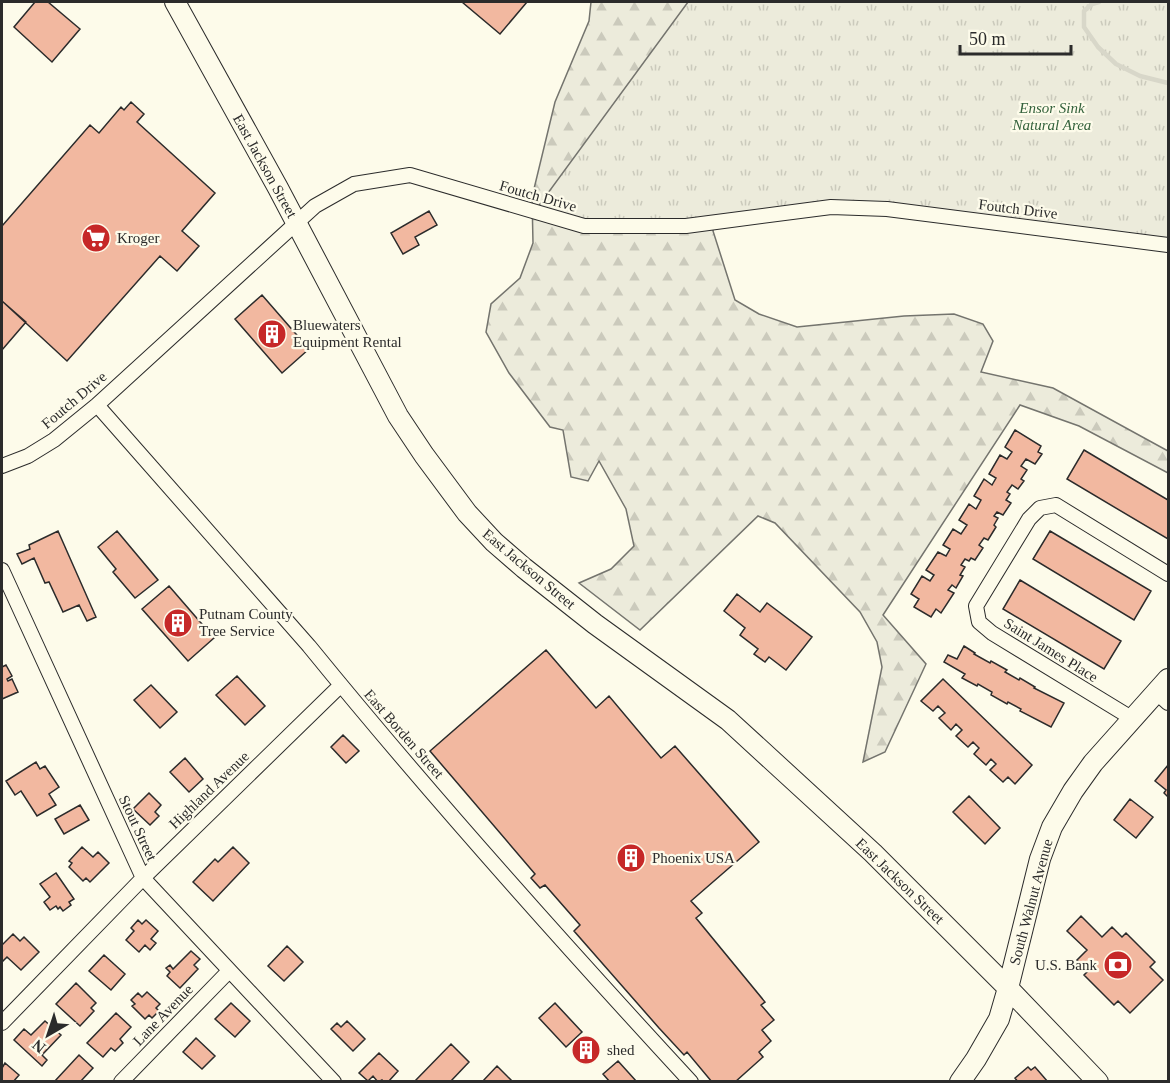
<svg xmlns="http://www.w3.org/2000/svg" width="1170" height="1083" viewBox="0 0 1170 1083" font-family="Georgia,serif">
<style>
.forest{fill:url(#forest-firs);stroke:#74746e;stroke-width:1.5}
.park{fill:url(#park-tufts);stroke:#74746e;stroke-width:1.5}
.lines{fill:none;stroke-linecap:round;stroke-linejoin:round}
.stream{stroke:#d8d7c9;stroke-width:4.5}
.building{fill:#f2b8a0;stroke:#2b2b2b;stroke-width:1.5}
.street-casing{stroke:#2b2b2b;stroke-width:16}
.secondary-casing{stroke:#2b2b2b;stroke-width:22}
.street{stroke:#fdfbea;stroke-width:14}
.secondary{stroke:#fdfbea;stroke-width:20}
.labels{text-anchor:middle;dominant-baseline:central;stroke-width:4.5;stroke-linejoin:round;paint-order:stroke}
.park-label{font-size:15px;font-style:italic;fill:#34623c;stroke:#fdfbea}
.street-label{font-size:15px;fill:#2b2b2b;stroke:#fdfbea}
.poi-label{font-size:15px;fill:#2b2b2b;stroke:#fdfbea;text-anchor:start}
</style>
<defs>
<pattern id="forest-firs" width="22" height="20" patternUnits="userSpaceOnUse" patternTransform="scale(1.5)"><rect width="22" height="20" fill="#ecebdb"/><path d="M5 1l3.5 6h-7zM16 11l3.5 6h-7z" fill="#cbcabc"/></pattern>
<pattern id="park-tufts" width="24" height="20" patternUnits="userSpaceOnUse" patternTransform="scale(1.5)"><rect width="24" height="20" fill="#ecebdb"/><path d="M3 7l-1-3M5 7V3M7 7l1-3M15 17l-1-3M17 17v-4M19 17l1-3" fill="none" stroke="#cbcabc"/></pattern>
</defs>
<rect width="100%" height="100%" fill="#fdfbea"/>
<path class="forest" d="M591,2H1168L715,197L713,231L735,300L759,314L797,327L904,316L954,314L983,324L993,341L981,372L1053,388L1168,451V473L1079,426L1020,405L883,615L926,664L885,752L863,762L882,667L877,642L860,612L775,523L758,516L640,630L579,583L611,569L634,546L626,509L599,461L588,481L571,477L563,430L550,427L509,373L486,332L491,304L520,278L533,243L532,197L555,102L589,21Z"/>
<path class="park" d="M688,2H1168V247L831,207L686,226H584L534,212Z"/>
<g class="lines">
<path class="stream" d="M1099,2L1092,4L1084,11V27L1098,47L1116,64L1140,76L1168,83"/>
</g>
<path class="building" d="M35,2H48L80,29L52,62L14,27Z
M462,2H527L500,34Z
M131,102L144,114L137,122L215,193L182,231L199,246L177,271L160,256L67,361L2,301V226L90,125L99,133L121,107L124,110Z
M429,211L437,225L415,237L419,245L403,254L391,233Z
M262,295L309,349L282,373L235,319Z
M2,301L26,322L2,350Z
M1015,430L1041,446L1038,452L1042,454L1035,464L1026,459L1021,466L1027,470L1021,479L1024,481L1018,489L1012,485L1007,492L1010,494L1006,500L1011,503L1003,515L997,512L994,516L998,518L994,525L996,527L988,540L984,538L979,545L983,548L975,560L971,558L969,561L965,559L961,565L965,567L960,575L963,576L956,588L952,585L948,590L954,593L941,613L936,609L931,617L914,607L919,599L911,594L922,576L930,581L934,575L926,570L938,552L946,556L950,549L943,545L953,529L961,534L967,525L959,520L969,504L976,509L981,500L974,496L984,479L992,485L996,478L989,474L1000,455L1007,459L1012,452L1005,447Z
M1084,450L1168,500V539L1067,479Z
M58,531L96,617L87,621L79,605L63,612L49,582L45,583L34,558L22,564L17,554L30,549L29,545Z
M117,531L158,580L135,598L113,572L116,569L98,547Z
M1050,531L1151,591L1134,620L1033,559Z
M1020,580L1121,641L1104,669L1003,609Z
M169,586L214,638L188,661L142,609Z
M737,594L760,612L767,603L812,637L786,670L769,657L765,662L754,654L758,649L740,635L745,628L724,611Z
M964,646L975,653L974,654L990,663L991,661L1007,670L1005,672L1019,680L1020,678L1035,687L1034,688L1064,703L1051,727L1020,711L1021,709L1008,702L1007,704L991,695L992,692L978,684L977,686L962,678L965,674L944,662L948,655L957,659Z
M546,650L596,708L609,696L661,758L675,746L759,842L691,901L702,913L696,918L765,1002L761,1005L774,1020L762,1030L771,1041L759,1052L763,1057L735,1082H712L687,1052L684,1055L659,1028L574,931L580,925L545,885L540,888L531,878L535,874L430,751Z
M6,665L12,676L7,679L8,681L12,679L18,692L2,699V667Z
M237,676L265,706L245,725L216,695Z
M943,679L1032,765L1015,784L1008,777L1003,782L990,770L996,764L991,759L986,765L974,754L979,748L973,742L968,747L956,736L962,730L956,724L951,730L939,718L945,713L938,706L933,711L921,701Z
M151,685L177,712L160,728L134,700Z
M343,735L359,751L346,763L331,747Z
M185,758L203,779L189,792L170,772Z
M36,762L40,769L45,766L59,787L49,794L56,805L37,816L21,791L15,795L6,781Z
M1168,765V797L1164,793L1166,790L1155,781Z
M149,793L161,805L155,812L159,816L150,825L133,809Z
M969,796L1000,828L985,844L953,812Z
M1130,799L1153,817L1136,838L1114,820Z
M80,805L89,820L64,834L55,819Z
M82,847L93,857L98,852L109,863L90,882L86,878L83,881L69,867L72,863L69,861Z
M233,847L249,863L213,901L193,882L215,859L218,862Z
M56,873L74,899L69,902L71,905L63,911L60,907L58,909L56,906L50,910L44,902L50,897L40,884Z
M1081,916L1102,937L1112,927L1122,937L1126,933L1155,962L1150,967L1163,980L1130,1013L1118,1001L1114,1005L1084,975L1088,971L1077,960L1087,950L1067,931Z
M138,920L142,924L146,920L158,931L151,939L156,943L150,950L145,945L139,952L126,940L134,931L131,928Z
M13,934L20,941L24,937L39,952L21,970L7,957L3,961L2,959V945Z
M287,946L303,962L284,981L268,966Z
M191,951L200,959L194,965L198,969L180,988L167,976L170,972L166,968L170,965L173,969Z
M104,955L125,974L111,990L89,971Z
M76,983L96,1003L91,1008L94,1011L80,1026L56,1004Z
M147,992L160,1004L156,1008L159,1011L152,1018L149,1015L145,1019L132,1006L135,1004L131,1000L138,993L142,997Z
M231,1003L250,1021L235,1037L215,1019Z
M555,1003L582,1032L566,1047L539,1018Z
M116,1013L131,1027L120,1039L123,1043L115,1051L111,1048L103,1057L87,1043Z
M45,1021L61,1035L42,1055L47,1060L42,1066L14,1040L24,1029L31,1035Z
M347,1021L365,1039L353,1051L331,1029L337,1023L341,1027Z
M196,1038L215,1056L202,1069L183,1052Z
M585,1040L598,1050L586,1061L575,1049Z
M451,1044L469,1062L450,1082H414Z
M379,1053L398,1071L388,1082H384L382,1080L378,1082L373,1076L368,1081L359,1073Z
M79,1055L93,1068L80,1082H54Z
M618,1061L637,1082H610L603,1074Z
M5,1063L19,1075L13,1082H2V1068Z
M497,1066L511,1080L510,1082H482Z
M1028,1067L1031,1070L1035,1067L1048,1082H1018L1015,1078Z"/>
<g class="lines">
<g class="street-casing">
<path id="street" d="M97,405L309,646C431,796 560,940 691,1082
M2,466L28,456L54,440L97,405L315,206L354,184L410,175L584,226H686L831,207L887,209L1168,245
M2,570L143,878L334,1082
M1157,693L1168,703
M1133,719L992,633L979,622L976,606L1029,519L1040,508L1056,505L1168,574
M2,1023L143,878L341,685
M121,1082L229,971"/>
</g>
<g class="secondary-casing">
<path id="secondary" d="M175,2L278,188L398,416L424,455L467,513L494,542L524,568L595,624L728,720L873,853L1008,988L1098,1082
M960,1082L976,1059L999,1019L1008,988L1040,859L1052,827L1073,791L1093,763L1168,679"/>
</g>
<use href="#street" class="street"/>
<use href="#secondary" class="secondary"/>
</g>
<defs>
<g id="supermarket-disc" transform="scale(1.5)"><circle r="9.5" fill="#c62828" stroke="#fdfbea"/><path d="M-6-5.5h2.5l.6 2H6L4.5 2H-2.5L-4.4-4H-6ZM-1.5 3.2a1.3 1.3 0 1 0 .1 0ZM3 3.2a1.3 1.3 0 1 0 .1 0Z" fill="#fff"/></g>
<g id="building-disc" transform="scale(1.5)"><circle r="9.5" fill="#c62828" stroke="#fdfbea"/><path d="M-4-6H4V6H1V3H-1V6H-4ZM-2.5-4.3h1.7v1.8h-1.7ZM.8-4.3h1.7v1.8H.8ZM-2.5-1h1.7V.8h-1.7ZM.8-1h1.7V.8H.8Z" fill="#fff"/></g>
<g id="bank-disc" transform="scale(1.5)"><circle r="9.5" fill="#c62828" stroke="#fdfbea"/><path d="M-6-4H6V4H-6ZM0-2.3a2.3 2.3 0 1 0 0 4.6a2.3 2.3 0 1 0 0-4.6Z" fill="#fff"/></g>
</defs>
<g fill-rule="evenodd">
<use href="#supermarket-disc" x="96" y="238"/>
<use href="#building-disc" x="272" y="334"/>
<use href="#building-disc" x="178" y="623"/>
<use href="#building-disc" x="631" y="858"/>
<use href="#bank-disc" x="1118" y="965"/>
<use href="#building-disc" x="586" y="1050"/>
</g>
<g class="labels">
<g class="park-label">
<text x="1052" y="108">Ensor Sink<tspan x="1052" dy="17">Natural Area</tspan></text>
</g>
<g class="street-label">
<text transform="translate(265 166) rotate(61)">East Jackson Street</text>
<text transform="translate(538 196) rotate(16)">Foutch Drive</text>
<text transform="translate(1018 209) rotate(7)">Foutch Drive</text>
<text transform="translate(74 400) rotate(-40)">Foutch Drive</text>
<text transform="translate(529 569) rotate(40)">East Jackson Street</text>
<text transform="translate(1051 650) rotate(32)">Saint James Place</text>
<text transform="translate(404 734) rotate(49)">East Borden Street</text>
<text transform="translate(209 790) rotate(-44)">Highland Avenue</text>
<text transform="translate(138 828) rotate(65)">Stout Street</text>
<text transform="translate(900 881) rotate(44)">East Jackson Street</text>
<text transform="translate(1031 902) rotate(-75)">South Walnut Avenue</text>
<text transform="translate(163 1015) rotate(-46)">Lane Avenue</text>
</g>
<g class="poi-label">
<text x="117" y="238">Kroger</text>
<text x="293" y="325">Bluewaters<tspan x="293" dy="17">Equipment Rental</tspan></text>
<text x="199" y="614">Putnam County<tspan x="199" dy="17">Tree Service</tspan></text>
<text x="652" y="858">Phoenix USA</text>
<text x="1097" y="965" text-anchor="end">U.S. Bank</text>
<text x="607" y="1050">shed</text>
</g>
</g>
<rect width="1170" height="1083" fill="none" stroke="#2b2b2b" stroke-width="6"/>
<g transform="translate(48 1035) rotate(219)" stroke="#fdfbea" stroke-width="4.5" paint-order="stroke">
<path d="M0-4.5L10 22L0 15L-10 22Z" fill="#2b2b2b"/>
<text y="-9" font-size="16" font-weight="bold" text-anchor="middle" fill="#2b2b2b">N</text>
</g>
<path d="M960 45v9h111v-9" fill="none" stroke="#2b2b2b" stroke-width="3"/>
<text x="969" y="45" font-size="18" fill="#2b2b2b" stroke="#fdfbea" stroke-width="4.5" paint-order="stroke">50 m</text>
</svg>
